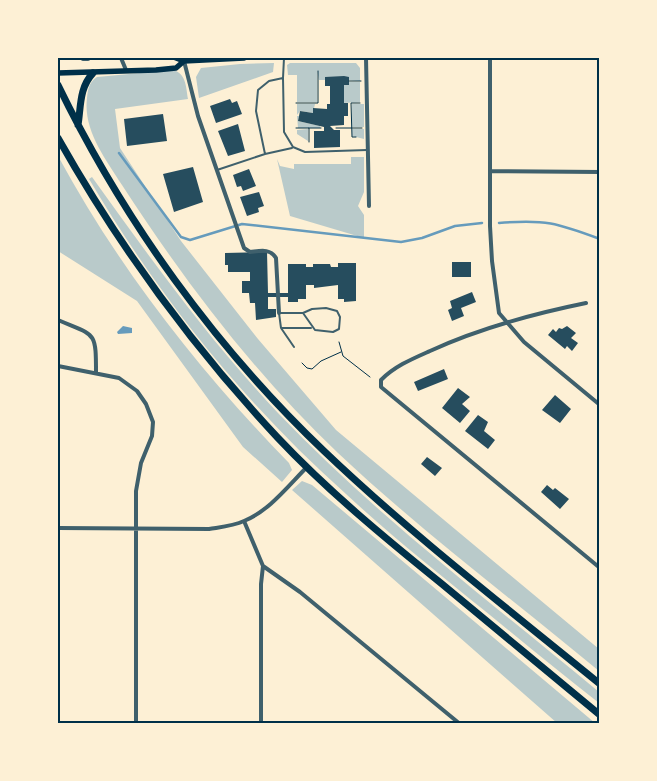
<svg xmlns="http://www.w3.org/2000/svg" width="657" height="781" viewBox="0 0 657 781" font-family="'Archivo Narrow',sans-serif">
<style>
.green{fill:#b9caca}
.water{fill:#669bbc}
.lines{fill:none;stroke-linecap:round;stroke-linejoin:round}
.stream{stroke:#669bbc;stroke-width:2.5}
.building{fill:#264d5e}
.path{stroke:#003049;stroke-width:1}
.service{stroke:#3f606c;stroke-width:2}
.minor{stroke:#3f606c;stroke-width:4}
.secondary{stroke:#003049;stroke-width:5.5}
.trunk{stroke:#003049;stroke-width:7}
.neatline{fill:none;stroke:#003049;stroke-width:2}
</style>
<rect width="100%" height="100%" fill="#fdf0d5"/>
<path class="green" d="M274,63L273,72L199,98L196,77L201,68L240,64Z
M290,63H356L360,68V81L349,80V77H325V80H319L317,70V102H297V75H288L287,65Z
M172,70C186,72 186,87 188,99L115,109L120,148L181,241L258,339L336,430L599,649V671C512,599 421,531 338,453C254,373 185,282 122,185C105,158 83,130 87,98C88,89 89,82 97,77Z
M349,82H360V102L344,103V85H349Z
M297,104H315L313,113L300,111L297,115Z
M352,104H364V127H352Z
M297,116H299L298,121L320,126V128H298Z
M308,129V141L297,134V130Z
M352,129H364V139L352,136Z
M58,156C118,267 200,372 289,463L292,470L282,482L243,447L137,301L58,251Z
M351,157H364V192L358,206L364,215V238L290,216L277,159L280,166L294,169V164H351Z
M92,177C150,258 209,340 278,413C376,516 491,602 599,692V703C560,673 523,642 485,611C438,573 390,535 346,494C244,403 158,296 89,179Z
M302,481L312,485L595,723H557L292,490Z"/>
<path class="water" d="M123,326L132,328V333L118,334L117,332Z"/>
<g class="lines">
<path class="stream" d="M119,153L181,237L190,240L242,224L401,242L422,238L455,226L482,223
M499,223C545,219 557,223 600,239"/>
</g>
<path class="building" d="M344,76L349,77V85H344V103H348V116H344V125L330,126L334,130H340V147L314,148V131H324V127L298,121L300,111L313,113V108L327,109V104H330V86H325V77Z
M230,99L232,103L237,101L242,114L216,123L210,106Z
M163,114L167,141L127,146L124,119Z
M238,124L245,151L228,156L218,131Z
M193,167L203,202L174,212L163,174Z
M249,169L256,186L243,191L241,186L237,187L233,175Z
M259,192L264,206L258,208L259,212L247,216L240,197Z
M267,252L268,293H288V264H306V267H313V264H330L331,267H338V263H356V301L344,302V299H338V285L314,288V285H306V299H298V302H288V297H268V309H276V317L256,320L255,303H250L249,293H242V281H250V272H228V265H225V253Z
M452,262H471V277H452Z
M472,292L476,302L461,308L464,316L452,321L448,310L452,308L450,301Z
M567,326L576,333L571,338L578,343L572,351L567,346L565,349L548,335L553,329L556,332L559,328L562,329Z
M444,369L448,379L418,391L414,382Z
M458,388L470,397L462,404L470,411L460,423L442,408Z
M555,395L571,409L560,423L542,410Z
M478,415L488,422L484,431L495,440L488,449L465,431Z
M427,457L442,468L435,476L421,464Z
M547,485L553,490L555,488L569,499L560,509L541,492Z"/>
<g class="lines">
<path class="path" d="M349,81H361
M296,103H318V71
M296,128H309V142
M309,128H321
M336,128H362
M356,137H352L351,103H360
M339,342L343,356L370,377
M302,363L307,368L312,369L321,361L341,352"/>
<path class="service" d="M283,78L284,132L293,147L305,152L367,150
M265,154L292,148
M217,170L265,154L256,111L258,90L269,81L283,78L284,58
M281,328H311
M294,347L281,328L279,313H303L312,309L326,308L337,311L340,317L339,329L333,332L315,330L303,313"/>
<path class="minor" d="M121,58L126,70
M366,58L369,206
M490,58V226L492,261L499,313L524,342L600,405
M184,61L198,116L244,248L250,252C260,251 270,248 276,258L279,313
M490,171L600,172
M586,303C532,314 480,328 430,351C412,359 395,366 381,380V387L600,568
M58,320C95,336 96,330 96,372
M58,366L119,378L137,391L146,404L153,422L152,436L141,463L136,491V724
M244,521L263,566L261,584V724
M58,528L209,529C221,527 233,526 244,521C269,511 288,486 307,467
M263,566L300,592L460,724"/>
<path class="secondary" d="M83,58H88
M176,58L184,61L244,58
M58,73L156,70L176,68L184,61"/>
<path class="trunk" d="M58,85C124,221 215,347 324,451C411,534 507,608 600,684
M78,125C81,107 79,88 93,73
M58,138C120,248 191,345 278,438C328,491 385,538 442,584C495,628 547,671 600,715"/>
</g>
<rect width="657" height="781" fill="none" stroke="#fdf0d5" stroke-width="118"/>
<rect x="59" y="59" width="539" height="663" class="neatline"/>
</svg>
